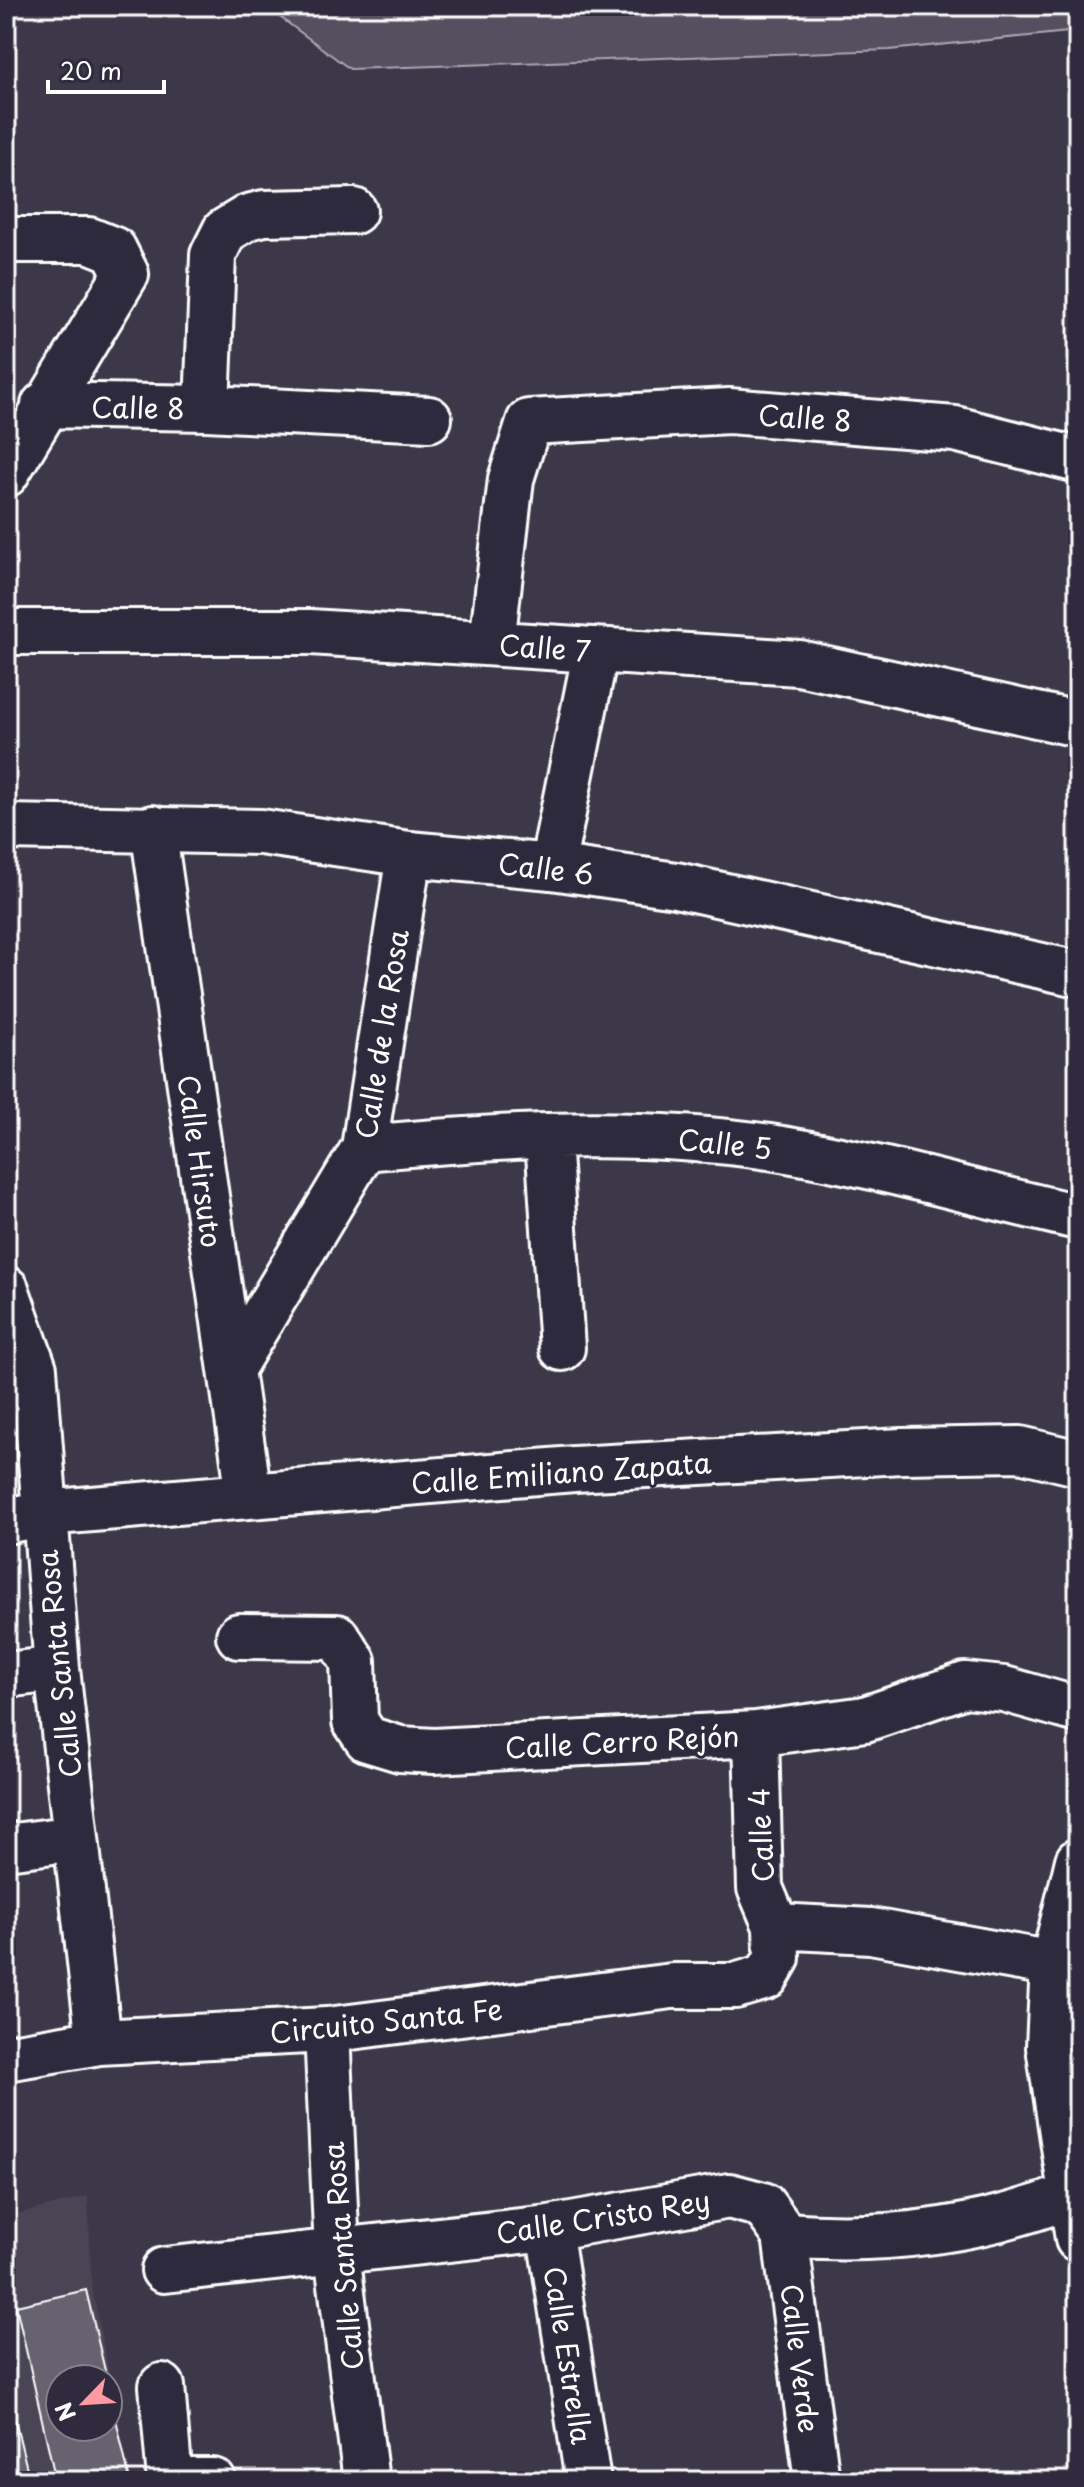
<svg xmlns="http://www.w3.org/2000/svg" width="1084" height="2487" viewBox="0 0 1084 2487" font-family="'Playpen Sans',sans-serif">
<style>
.built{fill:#494455;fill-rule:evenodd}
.green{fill:#555060;stroke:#aaa8b0;stroke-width:2}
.building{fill:#666270;stroke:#fff;stroke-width:2}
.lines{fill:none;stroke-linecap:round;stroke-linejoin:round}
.minor-casing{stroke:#fff;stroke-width:50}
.tertiary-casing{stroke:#fff;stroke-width:50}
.minor{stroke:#2f2a3d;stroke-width:44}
.tertiary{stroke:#2f2a3d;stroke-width:44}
.labels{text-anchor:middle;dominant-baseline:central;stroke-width:6;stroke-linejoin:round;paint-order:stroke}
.street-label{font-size:28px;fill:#fff;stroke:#2f2a3d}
</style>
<rect width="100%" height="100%" fill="#3c3749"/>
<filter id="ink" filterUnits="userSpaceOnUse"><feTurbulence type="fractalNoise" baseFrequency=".0125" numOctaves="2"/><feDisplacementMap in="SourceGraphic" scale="16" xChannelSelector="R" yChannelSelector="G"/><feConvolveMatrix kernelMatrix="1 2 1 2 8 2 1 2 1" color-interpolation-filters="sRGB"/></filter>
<g filter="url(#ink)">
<path class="built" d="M88,2196L92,2289L131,2481H6V2217ZM60,2379H108V2427H60Z"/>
<path class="green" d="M265,6H1078V31L889,50L350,69Z"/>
<path class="building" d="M86,2290L107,2379H60V2427H108V2384L130,2481H56L16,2306Z
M6,2384L30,2481H6Z"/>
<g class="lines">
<g class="minor-casing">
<path id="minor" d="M6,240H89L114,250L126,274L6,474
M44,405L207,408L213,255L225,231L248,217L264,213L354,211
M207,408L429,419
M6,632H310L799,663L1078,724
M492,643L511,479L529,422L729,411L955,429L1078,460
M153,828L249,1495
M552,867L596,650
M548,1139L562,1348
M364,1148C502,1135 645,1127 782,1149C879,1165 981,1195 1078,1217
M6,1289L34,1369L57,1669L99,2042
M231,1370L364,1148L409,854
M6,1521L44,1513L574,1469L902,1451L1020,1449L1078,1463
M239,1636L337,1637L353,1661L355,1721L367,1739L400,1749L434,1751L756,1734L865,1719L965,1685L1004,1689L1078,1710
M6,1675L57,1669
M6,1847L76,1838
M776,1926L871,1931L1053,1964
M327,2030L337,2253L366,2481
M6,2058L99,2042L327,2030L672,1986H735L766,1977L777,1958L776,1926L760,1888L756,1734
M549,2228L588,2481
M785,2235L817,2481
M164,2270L549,2228L729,2196L763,2205L785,2235C882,2243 978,2231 1069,2196
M162,2386L170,2481
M186,2481H213"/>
</g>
<g class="tertiary-casing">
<path id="tertiary" d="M6,827L261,832L409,854L552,867L676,885L1078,974
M1078,1861L1053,1964L1049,2047L1078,2239"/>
</g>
<use href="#minor" class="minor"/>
<use href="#tertiary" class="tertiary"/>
</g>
</g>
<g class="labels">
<g class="street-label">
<text transform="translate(138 407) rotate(1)">Calle 8</text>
<text transform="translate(805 417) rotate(4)">Calle 8</text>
<text transform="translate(545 647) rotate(4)">Calle 7</text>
<text transform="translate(546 868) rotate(7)">Calle 6</text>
<text transform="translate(381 1034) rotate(-81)">Calle de la Rosa</text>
<text transform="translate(725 1143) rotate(6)">Calle 5</text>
<text transform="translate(201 1161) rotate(82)">Calle Hirsuto</text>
<text transform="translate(561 1472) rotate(-4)">Calle Emiliano Zapata</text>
<text transform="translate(58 1664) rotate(-96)">Calle Santa Rosa</text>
<text transform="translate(622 1741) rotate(-3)">Calle Cerro Rejón</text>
<text transform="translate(760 1835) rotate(-93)">Calle 4</text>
<text transform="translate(386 2020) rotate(-6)">Circuito Santa Fe</text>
<text transform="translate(603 2216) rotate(-9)">Calle Cristo Rey</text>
<text transform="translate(342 2256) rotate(-95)">Calle Santa Rosa</text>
<text transform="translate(569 2355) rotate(81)">Calle Estrella</text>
<text transform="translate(801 2358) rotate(83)">Calle Verde</text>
</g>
</g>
<rect width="1084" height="2487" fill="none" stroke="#2f2a3d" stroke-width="32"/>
<rect x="16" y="16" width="1052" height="2455" fill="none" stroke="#fff" stroke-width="3" filter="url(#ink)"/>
<g transform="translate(84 2403) rotate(245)"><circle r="38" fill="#2f2a3d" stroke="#827f8b" stroke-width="2"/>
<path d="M0-6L14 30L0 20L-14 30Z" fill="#ff9aa2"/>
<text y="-12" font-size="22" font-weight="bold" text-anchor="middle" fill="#ffffff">N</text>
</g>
<path d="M48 80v12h116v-12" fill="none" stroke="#ffffff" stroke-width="4"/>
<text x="60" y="80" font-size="24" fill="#ffffff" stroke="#2f2a3d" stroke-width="6" paint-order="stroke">20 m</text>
</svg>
